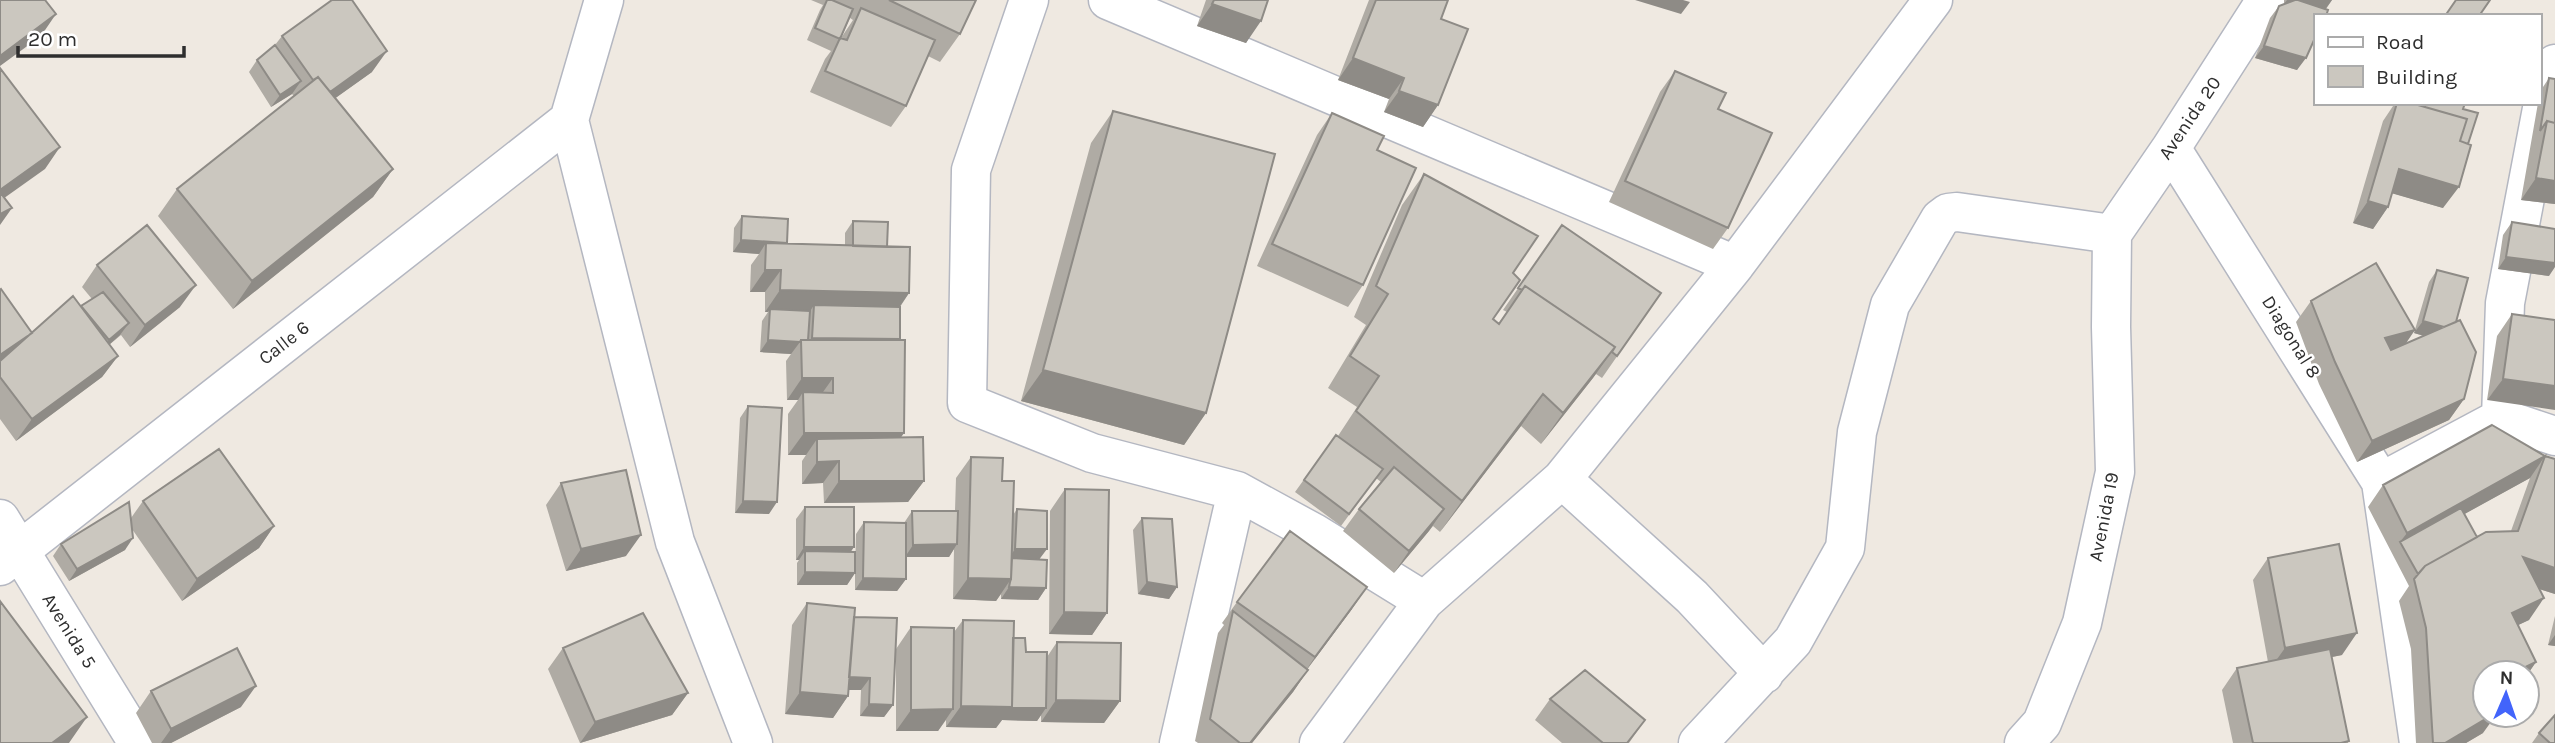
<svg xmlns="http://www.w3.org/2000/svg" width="2555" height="743" viewBox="0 0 2555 743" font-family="Karla,sans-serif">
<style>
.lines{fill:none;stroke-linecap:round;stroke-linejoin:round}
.minor-casing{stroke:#b4b7c1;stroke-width:41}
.minor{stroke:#fff;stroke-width:38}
.wall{fill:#afaba4;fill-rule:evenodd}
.shaded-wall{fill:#8e8b86}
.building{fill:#cbc7bf;stroke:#8e8b86;stroke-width:2}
.labels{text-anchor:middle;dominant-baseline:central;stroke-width:5;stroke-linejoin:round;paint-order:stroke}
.street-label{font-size:19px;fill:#2e2e2e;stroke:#fff}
</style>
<rect width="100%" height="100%" fill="#efe9e1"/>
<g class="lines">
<g class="minor-casing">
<path id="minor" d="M604,0L569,120L675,542L753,743
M1029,0L971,170L967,403L1092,453L1237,491L1314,533L1424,601
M1108,0L1735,265
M2171,148L2381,482L2419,743
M2112,234L2171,148L2266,0
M2501,418L2505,303L2544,98L2555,64
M1562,479L1692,597L1764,674
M2381,482L2501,418L2555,436
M0,519L138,743
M0,566L569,120
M1179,743L1237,491
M1319,743L1424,601L1562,479L1735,265L1933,0
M1698,743L1793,641L1845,548L1857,432L1890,305L1940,219L1948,213L1957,212L2112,234
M2024,743L2042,723L2082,623L2115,472L2111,327L2112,234"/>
</g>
<use href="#minor" class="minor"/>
</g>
<path class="wall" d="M811,0H976L960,34L940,62L928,56L906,106L891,127L810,92L825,59L831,51L807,40L820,10L823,5ZM850,18L853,20L841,38Z
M1206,0H1268L1246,43L1197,26Z
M1369,0H1448L1441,19L1438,105L1423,127L1384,112L1389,99L1338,80Z
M2284,0H2332L2326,9L2297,70L2255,58L2270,18L2279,6L2284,4Z
M282,36L372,72L335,98L393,169L373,197L233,309L158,216L177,189L294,96L292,94L271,107L249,72L257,60L275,45Z
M1675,71L1718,109L1728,228L1713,249L1609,202L1660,92Z
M2549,78L2555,204L2521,200L2538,103H2539L2541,90Z
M2395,103H2411L2421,106V103H2465L2443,208L2392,193L2388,207L2373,229L2353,223L2383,121Z
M1113,111L1206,413L1184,445L1021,401L1091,143Z
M1332,113L1377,150L1363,285L1348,307L1257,266L1317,135Z
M1424,174L1513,273L1493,319L1498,324L1507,312L1503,310L1562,225L1661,293L1602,378L1596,374L1541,444L1521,426L1440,532L1433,526L1394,573L1343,531L1359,509L1381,482L1376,478L1341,526L1295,492L1336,435L1338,436L1357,407L1328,388L1366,325L1354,317L1402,205Z
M742,216L787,243L786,244L845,245V233L853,221L887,247L909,293L900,307L901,438L924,481L908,502L824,503L823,483L802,484V461L806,455H788V414L798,400H787L786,361L791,354L760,352L762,321L768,312H765V292H750L751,265L759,254L733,252L734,228Z
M2512,222L2549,276L2498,269L2503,235Z
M97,265L180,307L130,347L121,335L109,345L118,356L102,377L16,441L0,419V361L32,333L92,299L82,287Z
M2437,270L2456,322L2464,399L2449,420L2357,462L2319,384L2296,322L2311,301L2406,344L2424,336L2414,333L2429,282Z
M2512,314L2555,320L2487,400L2497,336Z
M748,406L769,514L735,513L740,418Z
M2545,456L2555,459V594L2539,589L2529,620L2518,625L2536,662L2527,675V673H2485L2483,733L2466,743H2416L2411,649L2399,601L2409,586L2368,507L2383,485ZM2530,478L2511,531L2477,537L2464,514Z
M971,457L1002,481L1013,515L1017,509L1040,559L1046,588L1038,600L1001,599V594L996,601L953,599L954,549L949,557H906V579L897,591L855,590V573L847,585H797V563L799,560H796V519L805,507L851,552L855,571L856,534L864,522L904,523L912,511H955L956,478Z
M561,483L626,556L566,571L546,505Z
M1065,489L1107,613L1092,635L1049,634L1050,511Z
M143,501L274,526L259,548L182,601L132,529L125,550L69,581L53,556L61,544L131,518Z
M1142,518L1177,587L1169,599L1138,594L1133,530Z
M2268,558L2342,655L2332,657L2348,743H2233L2222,690L2237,668L2268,662L2253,580Z
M1237,602L1352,609L1307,669L1308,670L1293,692L1252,743H1198L1195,741L1218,633L1224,625L1222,623Z
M807,603L854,617L893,705L884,717L860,716L861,690H848V696L833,718L785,714L792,625Z
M2555,616V646L2548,645Z
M963,620L1013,638L1026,652L1047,657L1057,642L1120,701L1104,723L1041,722V715L1037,721L1002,720L996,728L946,727V720L938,731H896V649L911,627L954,632Z
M563,648L688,693L672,715L580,743L548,669Z
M151,691L241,707L171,743H152L136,713Z
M1550,699L1645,720L1629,743H1562L1535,720Z
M2539,733L2555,743H2532Z"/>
<path class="shaded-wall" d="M1635,0H1683L1690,2L1681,14Z
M2287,0H2332L2324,11L2284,4Z
M1212,4L1261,21L1246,43L1197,26Z
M56,14L41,36L0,66V56Z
M2264,46L2306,58L2297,70L2255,58Z
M387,51L372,72L309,117L324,96Z
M1353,58L1404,78L1389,99L1338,80Z
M301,81L292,94L271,107L280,95Z
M1399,91L1438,105L1423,127L1384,112Z
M60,147L45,169L0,201V190Z
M393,169L373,197L233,309L252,281Z
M2399,169L2459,187L2443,208L2384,191Z
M2536,178L2555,181V204L2521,200Z
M2368,201L2388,207L2373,229L2353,223Z
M12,208L0,225V214Z
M741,240L787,243L779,255L766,243L759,254L733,252Z
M2506,257L2555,263V267L2549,276L2498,269Z
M765,270H781L765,292H750Z
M196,285L180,307L130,347L145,325Z
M780,290L909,293L894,315L814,305L809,313L770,309L768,312H765Z
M2423,321L2454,329L2445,342L2414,333Z
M129,323L120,335L101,352L109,340Z
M2415,330L2400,352L2370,359L2385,338Z
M32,333L0,361V355Z
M812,338L900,339L804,350Z
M768,340L800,342L791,354L760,352Z
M1615,347L1593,378L1541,444L1563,413Z
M118,356L102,377L16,441L32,419Z
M1043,370L1206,413L1184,445L1021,401Z
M802,378H833L818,399L803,392L798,400H787Z
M2503,379L2555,386V410L2487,400Z
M1543,394L1521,426L1440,532L1462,501Z
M2464,399L2449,420L2357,462L2372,441Z
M804,433H904L889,455L817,439L806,455H788Z
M2545,456L2530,478L2403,548L2400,542L2407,533Z
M839,461L823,483L802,484L817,462Z
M839,481H924L908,502L824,503Z
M743,501L777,502L769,514L735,513Z
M1444,509L1429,531L1394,573L1409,551Z
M274,526L259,548L182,601L197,579Z
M641,535L626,556L566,571L581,549Z
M133,538L125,550L69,581L77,569Z
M957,544L949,557H905L913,545Z
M804,547H854L846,559L805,551L799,560H796Z
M1015,549H1047L1038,561H1007Z
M2523,557L2555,568V594L2508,579Z
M805,572L855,573L847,585H797Z
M863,578L906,579L897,591L855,590Z
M968,578L1011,579L996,601L953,599Z
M1147,582L1177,587L1169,599L1138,594Z
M1009,587L1046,588L1038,600L1001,599Z
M1367,587L1352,609L1300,679L1315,657Z
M2544,598L2529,620L2497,635L2512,613Z
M1064,612L1107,613L1092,635L1049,634Z
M2357,633L2342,655L2270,669L2285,648Z
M2555,635V646L2548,645Z
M2536,662L2527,675V673H2513Z
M1308,670L1293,692L1252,743H1250Z
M849,677L870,678L861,690H840Z
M256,686L241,707L171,743H161L171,729Z
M800,692L848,696L833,718L785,714Z
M688,693L672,715L580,743L595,722Z
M1056,700L1120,701L1104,723L1041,722Z
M869,704L893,705L884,717L860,716Z
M961,706L1012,707L1046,708L1037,721L1002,720L996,728L946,727Z
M953,709L938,731H896L911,710Z
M2492,715H2496L2483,733L2466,743H2445Z
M87,717L69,743H52Z"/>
<path class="building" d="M0,0H45L56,14L0,56Z
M332,0H352L387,51L330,92L318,77L313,80L282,36Z
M827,0H832L853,9L840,39L815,28Z
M889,0H976L960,34Z
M1214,0H1268L1261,21L1212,4Z
M1376,0H1448L1441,19L1468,29L1438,105L1399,91L1404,78L1353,58Z
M2295,0H2298L2328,10L2326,16H2315V38L2306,58L2264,46L2279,6Z
M2456,0H2490L2479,16H2445Z
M861,8L935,40L906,106L825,71L840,38L847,40Z
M275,45L301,81L280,95L257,60Z
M0,68L60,147L0,190Z
M1675,71L1726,93L1718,109L1772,133L1728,228L1625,181Z
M318,77L393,169L252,281L177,189Z
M2549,78L2555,79V123L2547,121L2540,131Z
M2397,103H2411L2467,119L2460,141L2471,145L2459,187L2399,169L2388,207L2368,201Z
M2426,103H2465L2463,109L2478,113L2468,144L2460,141L2467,119L2425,107Z
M1113,111L1275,154L1206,413L1043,370Z
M1332,113L1384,136L1377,150L1416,168L1363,285L1272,244Z
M2547,121L2555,123V181L2536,178Z
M1424,174L1538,236L1513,273L1520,280L1493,319L1499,324L1525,286L1615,347L1563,413L1543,394L1462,501L1356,411L1379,376L1350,356L1388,294L1376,286Z
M0,192L12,208L0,214Z
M742,216L788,219L787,243L741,240Z
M853,221L888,222L887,247L853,246Z
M2512,222L2555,229V263L2506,257Z
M147,225L196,285L145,325L97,265Z
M1562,225L1661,293L1617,356L1612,352L1615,347L1525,286L1522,290L1518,288Z
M766,243L910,247L909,293L780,290L781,270H765Z
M2376,263L2415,330L2385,338L2391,350L2460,320L2476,352L2464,399L2372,441L2335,362L2311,301Z
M2437,270L2468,278L2456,322L2444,327L2423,321Z
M1,289L32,333L0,355V290Z
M103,292L129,323L109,340L81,306Z
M73,296L118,356L32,419L0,377V361Z
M814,305L900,307V339L812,338Z
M770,309L810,311L808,340H801L800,342L768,340Z
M2512,314L2555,320V386L2503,379Z
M801,340H905L904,433H804L803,392L833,393V378H802Z
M748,406L782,408L777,502L743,501Z
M2492,425L2545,456L2555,459V568L2523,557L2544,598L2512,613L2536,662L2513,673H2485V715H2492L2445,743H2433L2426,628L2414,579L2425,566L2486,532L2518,531L2545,456L2407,533L2383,485Z
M1336,435L1383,469L1349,514L1304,480Z
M923,437L924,481H839V461L817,462V439Z
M219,449L274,526L197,579L143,501Z
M971,457L1003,458L1002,481H1014L1011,579L968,578Z
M1394,467L1444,509L1409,551L1359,509Z
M626,470L641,535L581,549L561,483Z
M1065,489L1109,490L1107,613L1064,612Z
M129,502L133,538L77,569L61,544Z
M805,507H854V547H804Z
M2461,508L2477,537L2425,566L2418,574L2400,542Z
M1017,509L1047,511V549H1015Z
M912,511H958L957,544L913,545Z
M1142,518L1172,519L1177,587L1147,582Z
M864,522L906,523V579L863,578Z
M1290,531L1367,587L1315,657L1237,602Z
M2339,544L2357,633L2285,648L2268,558Z
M805,551L855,552V573L805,572Z
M1012,558L1047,560L1046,588L1009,587L1010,582L1011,579Z
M0,601L87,717L52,743H0Z
M807,603L855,608L848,696L800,692Z
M1233,611L1308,670L1250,743H1240L1210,719Z
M643,613L688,693L595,722L563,648Z
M854,617L897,618L893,705L869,704L870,678L849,677Z
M963,620L1014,621L1012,707L961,706Z
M911,627L954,628L953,709L911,710Z
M1013,638H1025L1026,652H1047L1046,708H1011L1012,707Z
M1057,642L1121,643L1120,701L1056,700Z
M237,648L256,686L171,729L151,691Z
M2330,649L2349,741L2341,743H2253L2237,668Z
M1585,670L1645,720L1627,743H1603L1550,699Z
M2555,715V743H2550L2539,733Z"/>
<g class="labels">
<g class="street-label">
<text transform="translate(2190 118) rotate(-56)">Avenida 20</text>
<text transform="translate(2291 337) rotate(58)">Diagonal 8</text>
<text transform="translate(284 343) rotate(-38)">Calle 6</text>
<text transform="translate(2104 517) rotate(-79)">Avenida 19</text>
<text transform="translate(69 631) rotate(58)">Avenida 5</text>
</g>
</g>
<rect x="2314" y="14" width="228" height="91" fill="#ffffff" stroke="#ababab" stroke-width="2"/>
<rect x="2328" y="37" width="35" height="10" fill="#ffffff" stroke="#ababab" stroke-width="2"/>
<text x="2376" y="49" font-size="21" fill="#2e2e2e">Road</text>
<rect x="2328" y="66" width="35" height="21" fill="#cbc7bf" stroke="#ababab" stroke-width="2"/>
<text x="2376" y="84" font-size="21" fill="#2e2e2e">Building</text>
<g transform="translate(2506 694) rotate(2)"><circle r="33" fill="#ffffff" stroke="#ababab" stroke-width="2"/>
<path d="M0-5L12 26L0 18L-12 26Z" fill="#4264fb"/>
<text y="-10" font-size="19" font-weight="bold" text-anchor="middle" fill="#2e2e2e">N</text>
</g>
<path d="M18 46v10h166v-10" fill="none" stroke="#2e2e2e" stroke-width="3.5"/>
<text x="28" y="46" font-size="21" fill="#2e2e2e" stroke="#ffffff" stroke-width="5" paint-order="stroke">20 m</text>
</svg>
